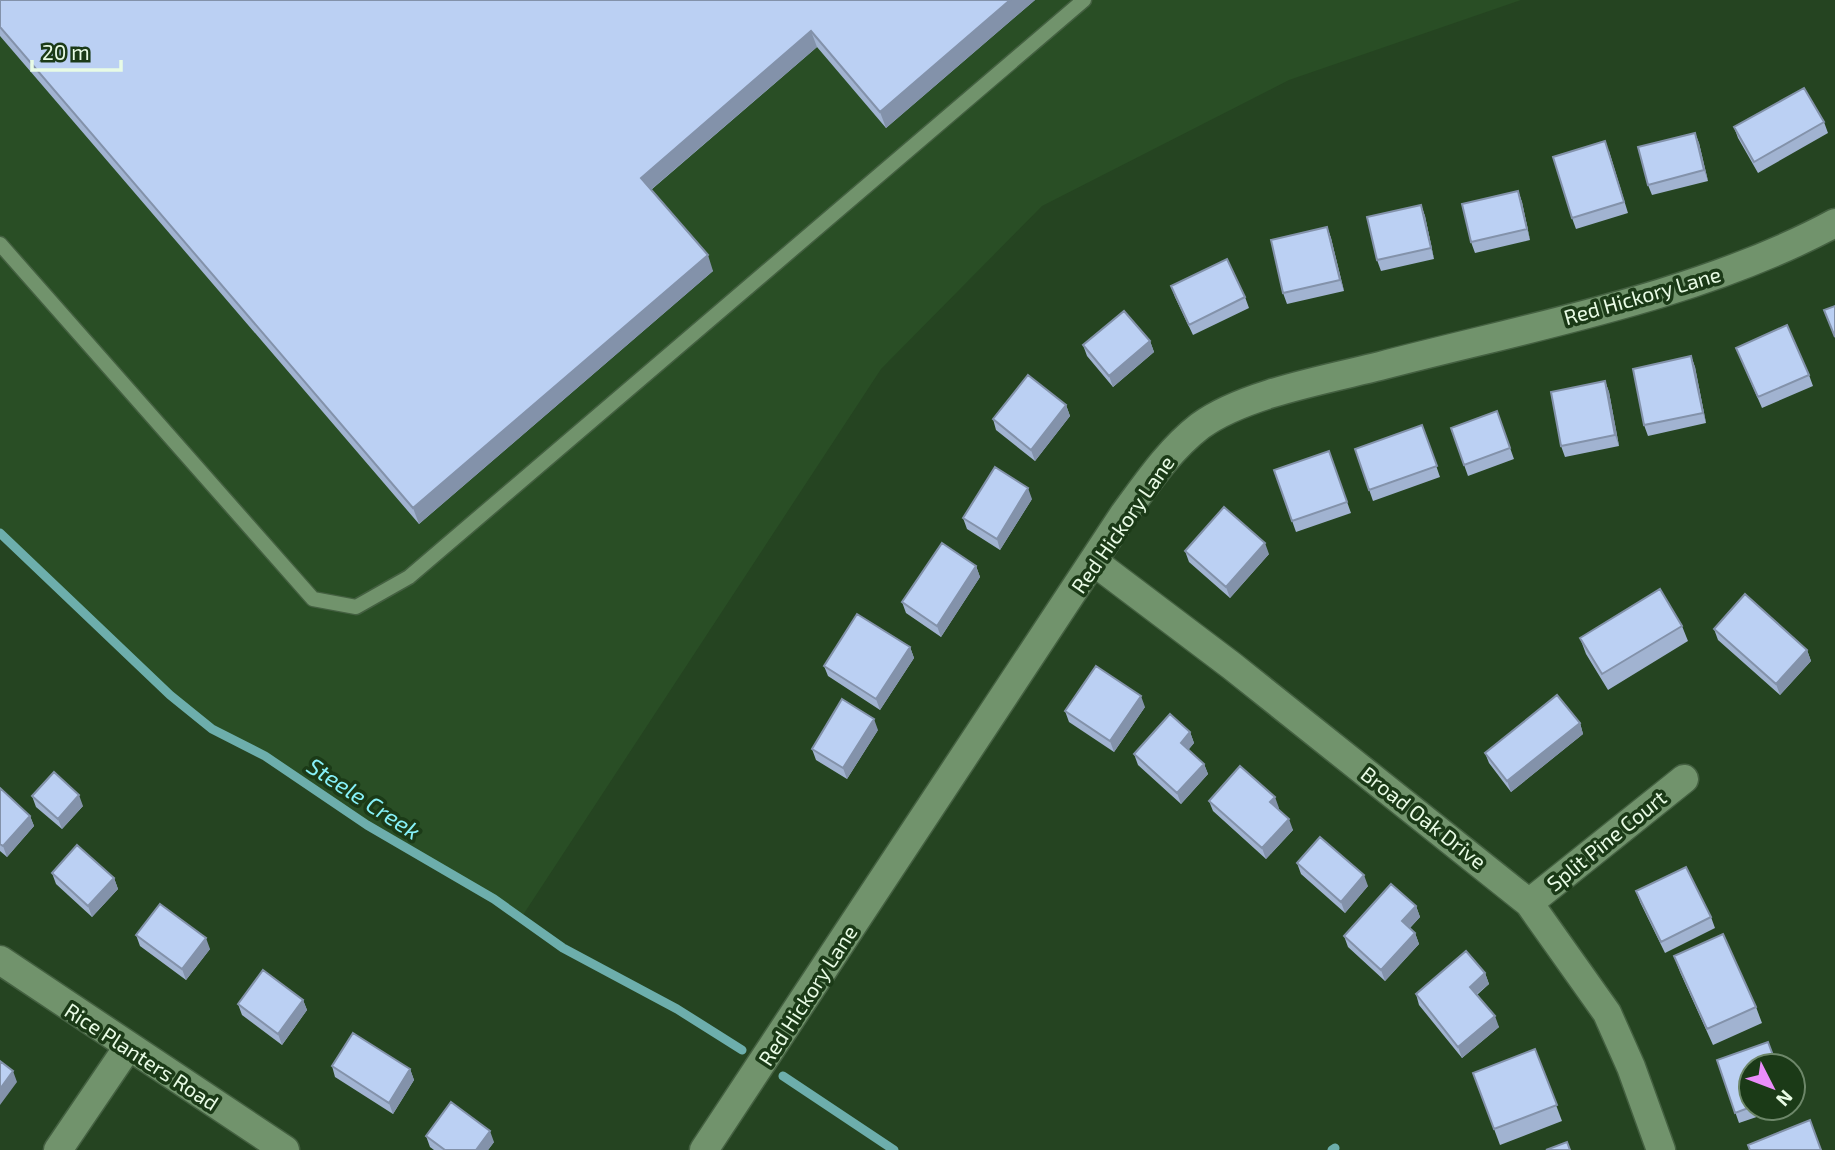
<svg xmlns="http://www.w3.org/2000/svg" width="1835" height="1150" viewBox="0 0 1835 1150" font-family="'Exo 2',sans-serif">
<style>
.built{fill:#294e25}
.lines{fill:none;stroke-linecap:round;stroke-linejoin:round}
.stream{stroke:#6daeac;stroke-width:9}
.service-casing{stroke:#446041;stroke-width:17}
.minor-casing{stroke:#446041;stroke-width:31}
.service{stroke:#71936c;stroke-width:14}
.minor{stroke:#71936c;stroke-width:28}
.wall{fill:#a1b3d1}
.shaded-wall{fill:#8392aa}
.building{fill:#bbd0f3;stroke:#8392aa;stroke-width:2}
.labels{text-anchor:middle;dominant-baseline:central;stroke-width:7;stroke-linejoin:round;paint-order:stroke}
.street-label{font-size:21px;fill:#e8fbe5;stroke:#1b3a17}
.water-label{font-size:23px;font-style:italic;fill:#87f1f9;stroke:#1b3a17}
</style>
<rect width="100%" height="100%" fill="#254421"/>
<path class="built" d="M0,0H1521L1289,80L1042,206L881,369L521,918L367,825L265,756L212,729L170,695L0,533Z"/>
<g class="lines">
<path class="stream" d="M0,533L170,695L212,729L265,756L367,825L494,899L563,948L677,1009L742,1050
M783,1076L894,1150
M1332,1150L1335,1148"/>
<g class="service-casing">
<path id="service" d="M0,244L313,599L356,607L409,577L1084,0"/>
</g>
<g class="minor-casing">
<path id="minor" d="M1093,561L1232,666L1529,903L1607,1013L1631,1067L1661,1150
M1529,903L1684,779
M0,960L285,1150
M58,1150L128,1047
M704,1150L1124,514C1147,483 1169,450 1200,426C1243,394 1328,379 1380,366C1529,327 1700,296 1835,223"/>
</g>
<use href="#service" class="service"/>
<use href="#minor" class="minor"/>
</g>
<path class="wall" d="M0,0H1035L886,128L817,47L651,190L713,271L419,524L0,36Z
M1824,122L1828,133L1758,173L1738,138L1734,127Z
M1695,133L1699,143L1708,181L1652,195L1648,185Z
M1609,151L1628,213L1576,229L1572,218Z
M1518,191L1522,202L1530,240L1475,253L1471,242Z
M1421,205L1425,216L1434,259L1381,271L1377,260Z
M1327,227L1331,238L1344,291L1287,304L1283,293Z
M1171,286L1245,297L1249,308L1193,335L1175,297Z
M1150,341L1154,352L1113,387L1087,356L1083,345Z
M1736,348L1809,375L1813,386L1762,408Z
M1691,356L1695,367L1706,423L1648,436L1644,425Z
M1605,381L1609,392L1619,446L1565,457L1561,446Z
M1066,405L1070,416L1035,461L996,430L993,419Z
M1497,411L1514,459L1468,476L1451,428Z
M1422,425L1440,477L1373,501L1355,449Z
M1329,451L1351,513L1296,532L1274,470Z
M1032,499L1000,550L967,529L963,518Z
M1185,551L1269,554L1230,598L1189,562Z
M976,566L980,577L941,637L906,613L902,602Z
M1682,626L1688,641L1608,690L1586,654L1580,638Z
M1714,629L1807,650L1811,661L1780,695L1718,640Z
M910,647L914,658L880,710L828,676L824,666Z
M1145,707L1114,752L1069,722L1065,711Z
M1580,723L1583,734L1511,792L1489,763L1485,753Z
M878,730L847,779L816,760L812,749Z
M1190,732L1194,743L1188,750L1204,764L1208,774L1181,804L1138,765L1134,754Z
M0,788L30,816L34,826L7,857L0,851Z
M32,796L83,806L62,829L36,807Z
M1209,801L1279,808L1278,809L1293,830L1266,859L1213,811Z
M1297,863L1368,886L1345,913L1301,874Z
M52,873L114,878L118,889L92,917L56,884Z
M1636,891L1711,917L1715,928L1665,953L1640,902Z
M1416,906L1420,917L1410,928L1415,933L1419,944L1385,981L1348,947L1344,936Z
M136,935L210,949L186,980L140,946Z
M1674,956L1756,1007L1762,1023L1713,1045L1680,972Z
M1485,973L1489,984L1477,995L1499,1027L1462,1058L1419,1005L1416,994Z
M303,1000L307,1010L282,1045L242,1015L238,1004Z
M1535,1049L1562,1121L1500,1145L1473,1073Z
M1717,1060L1751,1066V1108H1783L1739,1123Z
M332,1066L410,1069L414,1080L393,1114L335,1077Z
M426,1136L494,1142L488,1150H434L430,1147Z"/>
<path class="shaded-wall" d="M1010,0H1035L886,128L880,112Z
M811,31L817,47L647,193L641,178Z
M1695,133L1699,143L1708,181L1704,170Z
M1518,191L1522,202L1530,240L1527,229Z
M1421,205L1425,216L1434,259L1431,248Z
M1327,227L1331,238L1344,291L1340,280Z
M708,255L713,271L419,524L413,508Z
M1150,341L1154,352L1113,387L1109,376Z
M1691,356L1695,367L1706,423L1703,413Z
M1605,381L1609,392L1619,446L1615,435Z
M1066,405L1070,416L1035,461L1031,450Z
M1028,488L1032,499L1000,550L997,539Z
M1265,543L1269,554L1230,598L1226,587Z
M976,566L980,577L941,637L937,626Z
M910,647L914,658L880,710L876,699Z
M1807,650L1811,661L1780,695L1776,684Z
M1141,696L1145,707L1114,752L1110,741Z
M874,719L878,730L847,779L843,768Z
M1580,723L1583,734L1511,792L1507,781Z
M1190,732L1194,743L1185,754L1181,743Z
M1204,764L1208,774L1181,804L1177,793Z
M79,795L83,806L62,829L58,819Z
M1275,797L1279,808L1274,813L1270,802Z
M30,816L34,826L7,857L3,846Z
M1289,819L1293,830L1266,859L1262,848Z
M1364,875L1368,886L1345,913L1341,902Z
M114,878L118,889L92,917L88,906Z
M1416,906L1420,917L1406,932L1402,921Z
M1415,933L1419,944L1385,981L1381,970Z
M206,938L210,949L186,980L182,969Z
M1485,973L1489,984L1473,997L1470,987Z
M303,1000L307,1010L282,1045L278,1034Z
M1495,1016L1499,1027L1462,1058L1458,1047Z
M410,1069L414,1080L393,1114L389,1103Z
M13,1071L17,1082L0,1105V1089Z
M490,1131L494,1142L488,1150H476Z"/>
<path class="building" d="M0,0H1010L880,112L811,31L641,178L708,255L413,508L0,27Z
M1804,88L1824,122L1754,162L1734,127Z
M1695,133L1704,170L1648,185L1638,147Z
M1605,141L1624,202L1572,218L1553,157Z
M1518,191L1527,229L1471,242L1462,204Z
M1421,205L1431,248L1377,260L1367,217Z
M1327,227L1340,280L1283,293L1271,240Z
M1227,259L1245,297L1189,325L1171,286Z
M1835,306V337L1824,310Z
M1124,311L1150,341L1109,376L1083,345Z
M1787,325L1809,375L1758,397L1736,348Z
M1691,356L1703,413L1644,425L1633,369Z
M1028,375L1066,405L1031,450L993,419Z
M1605,381L1615,435L1561,446L1551,392Z
M1497,411L1510,448L1464,465L1451,428Z
M1422,425L1437,466L1369,490L1355,449Z
M1329,451L1347,502L1292,521L1274,470Z
M995,467L1028,488L997,539L963,518Z
M1224,507L1265,543L1226,587L1185,551Z
M942,543L976,566L937,626L902,602Z
M1660,589L1682,626L1602,674L1580,638Z
M1745,594L1807,650L1776,684L1714,629Z
M857,614L910,647L876,699L824,666Z
M1096,666L1141,696L1110,741L1065,711Z
M1557,695L1580,723L1507,781L1485,753Z
M842,699L874,719L843,768L812,749Z
M1170,714L1190,732L1181,743L1204,764L1177,793L1134,754Z
M1240,766L1275,797L1270,802L1289,819L1262,848L1209,801Z
M54,772L79,795L58,819L32,796Z
M0,788L30,816L3,846L0,844Z
M1320,837L1364,875L1341,902L1297,863Z
M77,845L114,878L88,906L52,873Z
M1686,867L1711,917L1661,942L1636,891Z
M1391,884L1416,906L1402,921L1415,933L1381,970L1344,936Z
M160,904L206,938L182,969L136,935Z
M1723,934L1756,1007L1707,1029L1674,956Z
M1466,951L1485,973L1470,987L1495,1016L1458,1047L1416,994Z
M263,970L303,1000L278,1034L238,1004Z
M353,1033L410,1069L389,1103L332,1066Z
M1768,1042L1777,1066H1751V1107L1735,1113L1717,1060Z
M1535,1049L1557,1105L1494,1129L1473,1073Z
M0,1061L13,1071L0,1089Z
M451,1102L490,1131L476,1150H445L426,1136Z
M1810,1120L1821,1150H1750L1748,1145Z
M1567,1142L1570,1150H1546Z"/>
<g class="labels">
<g class="street-label">
<text transform="translate(1642 295) rotate(-16)">Red Hickory Lane</text>
<text transform="translate(1122 524) rotate(-55)">Red Hickory Lane</text>
<text transform="translate(1424 817) rotate(38)">Broad Oak Drive</text>
<text transform="translate(1606 840) rotate(-39)">Split Pine Court</text>
<text transform="translate(807 995) rotate(-57)">Red Hickory Lane</text>
<text transform="translate(142 1056) rotate(33)">Rice Planters Road</text>
</g>
<g class="water-label">
<text transform="translate(364 798) rotate(33)">Steele Creek</text>
</g>
</g>
<g transform="translate(1772 1087) rotate(132)"><circle r="33" fill="#1b3a17" stroke="#6d8769" stroke-width="2"/>
<path d="M0-5L12 26L0 18L-12 26Z" fill="#eb8dfb"/>
<text y="-10" font-size="19" font-weight="bold" text-anchor="middle" fill="#e8fbe5">N</text>
</g>
<path d="M32 60v10h89v-10" fill="none" stroke="#e8fbe5" stroke-width="3.5"/>
<text x="42" y="60" font-size="21" fill="#e8fbe5" stroke="#1b3a17" stroke-width="5" paint-order="stroke">20 m</text>
</svg>
